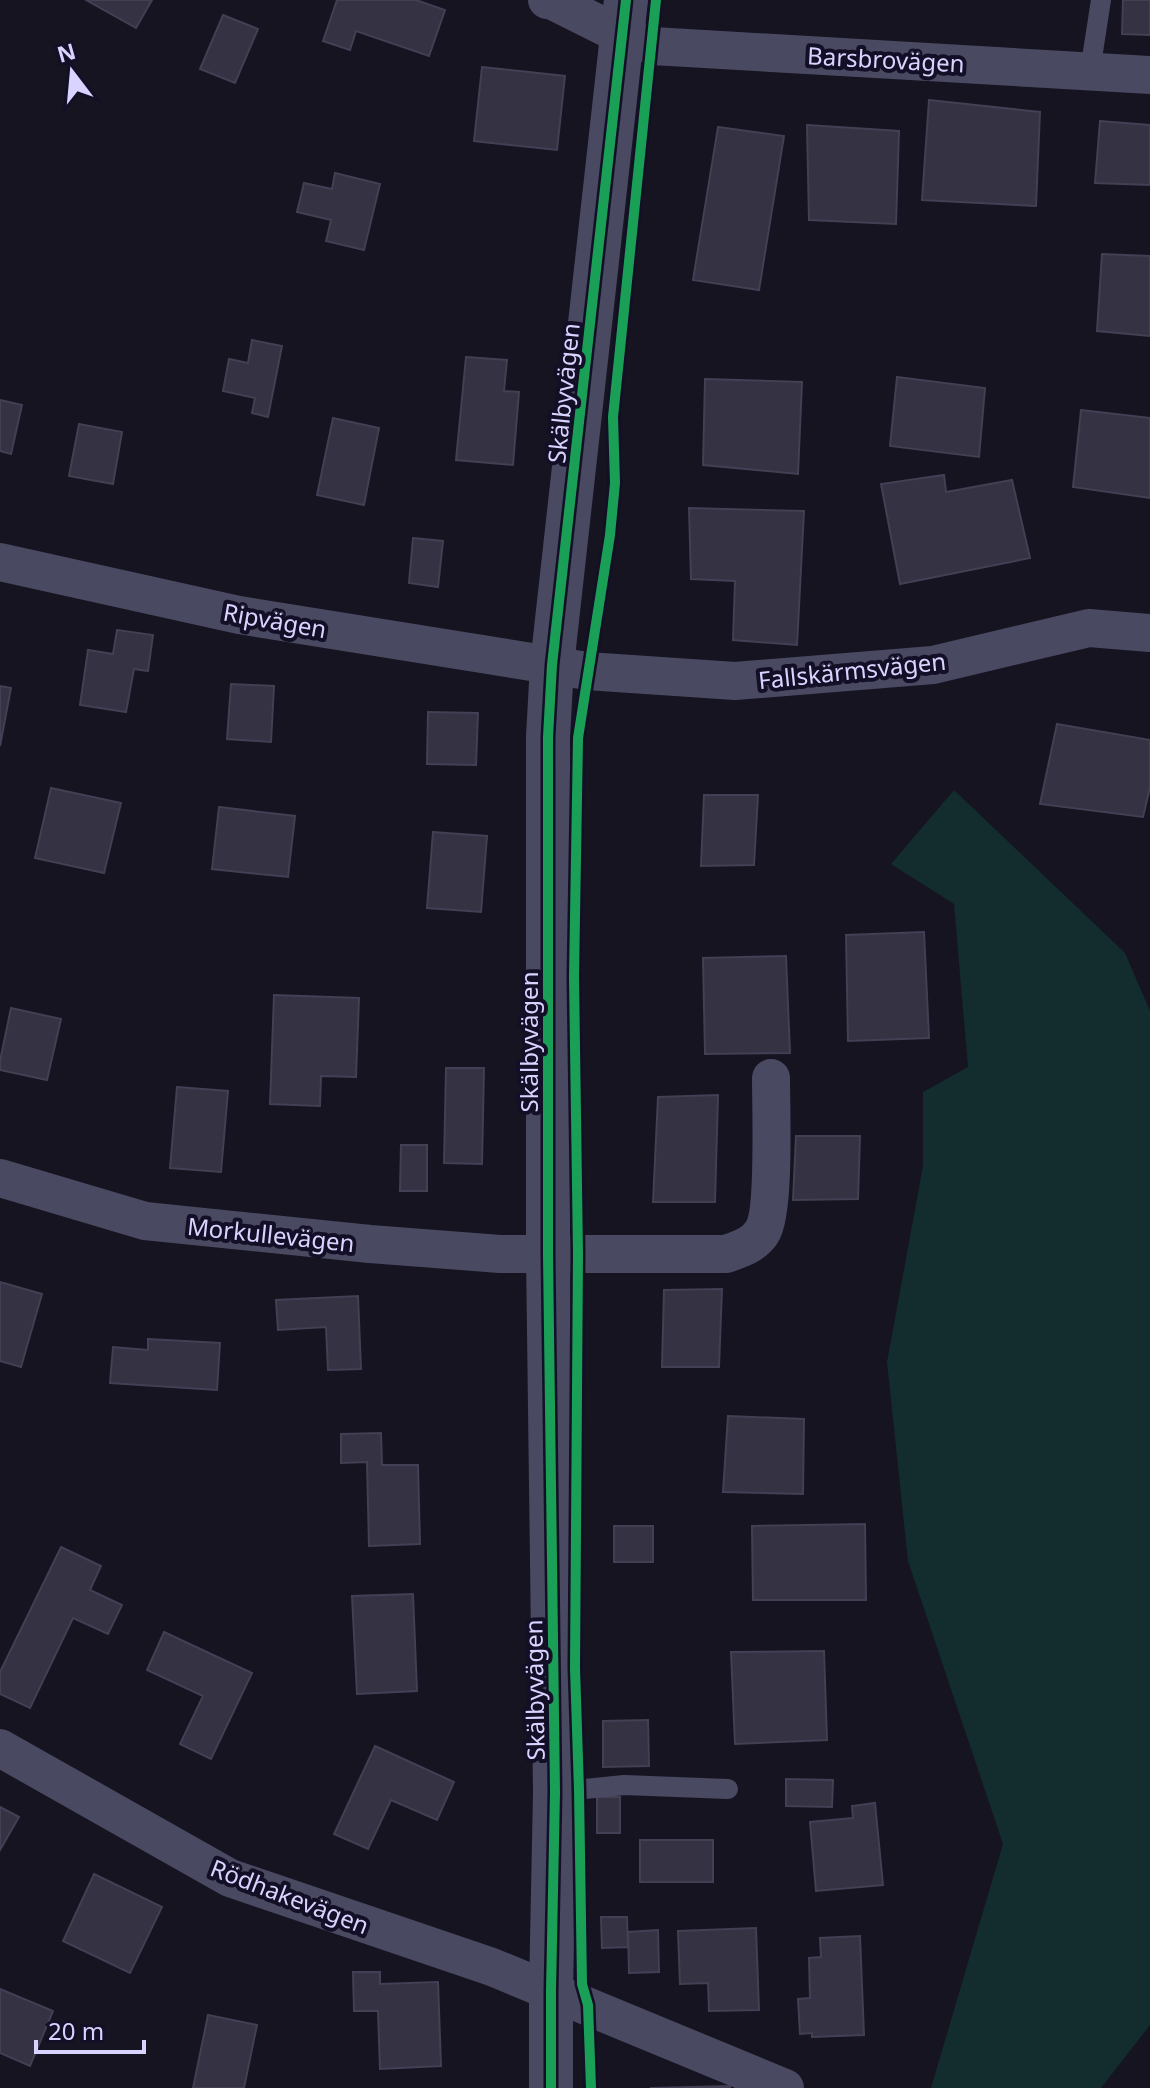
<svg xmlns="http://www.w3.org/2000/svg" width="1150" height="2088" viewBox="0 0 1150 2088" font-family="'Noto Sans',sans-serif">
<style>
.green{fill:#132c2d}
.building{fill:#343243;stroke:#433f54;stroke-width:2}
.lines{fill:none;stroke-linecap:round;stroke-linejoin:round}
.service{stroke:#4a4962;stroke-width:20}
.minor{stroke:#4a4962;stroke-width:38}
.tertiary{stroke:#4a4962;stroke-width:44}
.cycleway-casing{stroke:#130f26;stroke-width:15}
.cycleway{stroke:#1a9f57;stroke-width:10}
.labels{text-anchor:middle;dominant-baseline:central;stroke-width:8;stroke-linejoin:round;paint-order:stroke}
.street-label{font-size:24px;fill:#d9d4ff;stroke:#130f26}
</style>
<rect width="100%" height="100%" fill="#161421"/>
<path class="green" d="M954,790L1125,953L1150,1011V2025L1101,2088H931L1003,1844L908,1561L887,1362L923,1166V1092L968,1067L954,904L891,864Z"/>
<path class="building" d="M86,0H152L136,28Z
M337,0H416L445,10L429,56L356,31L350,50L323,41Z
M1123,0H1150V35L1122,34Z
M223,15L258,29L235,83L200,69Z
M482,67L565,76L557,150L474,141Z
M929,100L1040,112L1036,206L922,200Z
M1100,121L1150,125V185L1095,183Z
M807,125L899,131L896,224L809,220Z
M718,127L784,136L759,290L693,280Z
M335,173L380,184L364,250L326,241L331,220L297,212L304,183L332,189Z
M1102,254L1150,256V336L1097,331Z
M252,340L282,346L268,417L252,413L255,398L223,391L229,359L248,363Z
M466,357L507,360L504,391L519,392L513,465L456,460Z
M897,377L985,388L979,457L890,446Z
M705,379L802,382L798,474L703,465Z
M0,400L22,405L11,454L0,451Z
M1081,410L1150,418V498L1073,487Z
M333,418L379,428L364,505L317,495Z
M79,424L122,432L113,484L69,476Z
M944,475L946,492L1012,480L1030,558L900,584L881,484Z
M689,508L804,511L797,645L733,640L735,581L691,579Z
M413,538L443,541L438,587L409,583Z
M117,630L153,635L148,671L134,669L126,712L80,705L88,650L113,654Z
M231,684L274,686L271,742L227,739Z
M0,686L11,688L0,746Z
M428,712L478,713L476,765L427,764Z
M1057,724L1150,740V787L1143,817L1040,804Z
M51,788L121,803L104,873L35,858Z
M704,795H758L754,865L701,866Z
M219,807L295,816L288,877L212,869Z
M433,832L487,836L481,912L427,908Z
M924,932L929,1038L848,1041L846,935Z
M786,956L790,1053L705,1054L703,958Z
M274,995L359,998L356,1077L321,1076L320,1106L270,1104Z
M11,1008L61,1019L47,1080L0,1070V1061Z
M446,1068H484L482,1164L444,1163Z
M177,1087L228,1091L221,1172L170,1168Z
M718,1095L715,1202H653L658,1097Z
M796,1136H860L858,1199L793,1200Z
M401,1145H427V1191H400Z
M0,1282L42,1294L21,1367L0,1361Z
M722,1289L719,1367H662L664,1290Z
M358,1296L361,1369L328,1370L326,1327L278,1330L276,1300Z
M148,1339L220,1343L217,1390L110,1383L113,1347L148,1350Z
M728,1416L804,1419L803,1494L723,1492Z
M381,1433L382,1465H418L420,1544L369,1546L367,1462L341,1463V1434Z
M865,1524L866,1600H753L752,1526Z
M614,1526H653V1562H614Z
M61,1547L101,1566L90,1590L122,1605L108,1634L73,1618L30,1708L0,1694V1672Z
M413,1594L417,1691L357,1694L352,1596Z
M164,1632L252,1673L211,1759L180,1744L203,1696L147,1670Z
M824,1651L827,1740L735,1744L731,1652Z
M648,1720L649,1766L603,1767V1721Z
M375,1746L454,1782L437,1820L391,1800L368,1849L334,1834Z
M786,1779L833,1780L832,1807L786,1806Z
M597,1797H620V1833H597Z
M875,1803L883,1885L816,1891L810,1822L853,1818L852,1806Z
M0,1807L19,1817L0,1850Z
M640,1840H713V1882H640Z
M94,1874L162,1907L130,1973L63,1941Z
M601,1917H627L628,1947L602,1948Z
M756,1928L759,2010L709,2011L708,1983L680,1984L678,1931Z
M658,1930L659,1972L629,1973L628,1932Z
M860,1936L864,2035L812,2037V2033L800,2034L798,1999L810,1998L809,1958L821,1957L820,1938Z
M353,1972H380V1984L438,1982L441,2066L380,2069L378,2011H354Z
M0,1989L53,2011L30,2066L0,2053Z
M208,2015L257,2025L244,2088H193Z
M730,2086V2088H650Z"/>
<g class="lines">
<path class="service" d="M1090,71L1101,0
M555,1792L624,1785L728,1789"/>
<path class="minor" d="M547,0L553,1L623,36L653,46L1150,75
M0,562L239,615L587,671L735,681L933,665L1089,628L1150,633
M0,1178L145,1221L370,1244L500,1254H726C740,1249 754,1245 762,1232C775,1213 771,1107 771,1078
M0,1748L230,1878L492,1967L785,2088"/>
<path class="tertiary" d="M551,2088V1991L555,1792L548,1254V737L552,665L626,0"/>
<g class="cycleway-casing">
<path id="cycleway" d="M551,2088V1991L555,1792L548,1254V737L552,665L626,0
M591,2088L588,2005L582,1984L579,1790L575,1668L578,1254L574,977L578,738L610,535L615,483L613,417L656,0"/>
</g>
<use href="#cycleway" class="cycleway"/>
</g>
<g class="labels">
<g class="street-label">
<text transform="translate(886 59) rotate(3)">Barsbrovägen</text>
<text transform="translate(563 393) rotate(-84)">Skälbyvägen</text>
<text transform="translate(275 620) rotate(10)">Ripvägen</text>
<text transform="translate(852 670) rotate(-6)">Fallskärmsvägen</text>
<text transform="translate(528 1042) rotate(-90)">Skälbyvägen</text>
<text transform="translate(271 1234) rotate(6)">Morkullevägen</text>
<text transform="translate(534 1690) rotate(-91)">Skälbyvägen</text>
<text transform="translate(290 1896) rotate(21)">Rödhakevägen</text>
</g>
</g>
<g transform="translate(72 72) rotate(344)" stroke="#130f26" stroke-width="6" paint-order="stroke">
<path d="M0-6L14 30L0 20L-14 30Z" fill="#d9d4ff"/>
<text y="-12" font-size="22" font-weight="bold" text-anchor="middle" fill="#d9d4ff">N</text>
</g>
<path d="M36 2040v12h108v-12" fill="none" stroke="#d9d4ff" stroke-width="4"/>
<text x="48" y="2040" font-size="24" fill="#d9d4ff" stroke="#130f26" stroke-width="6" paint-order="stroke">20 m</text>
</svg>
